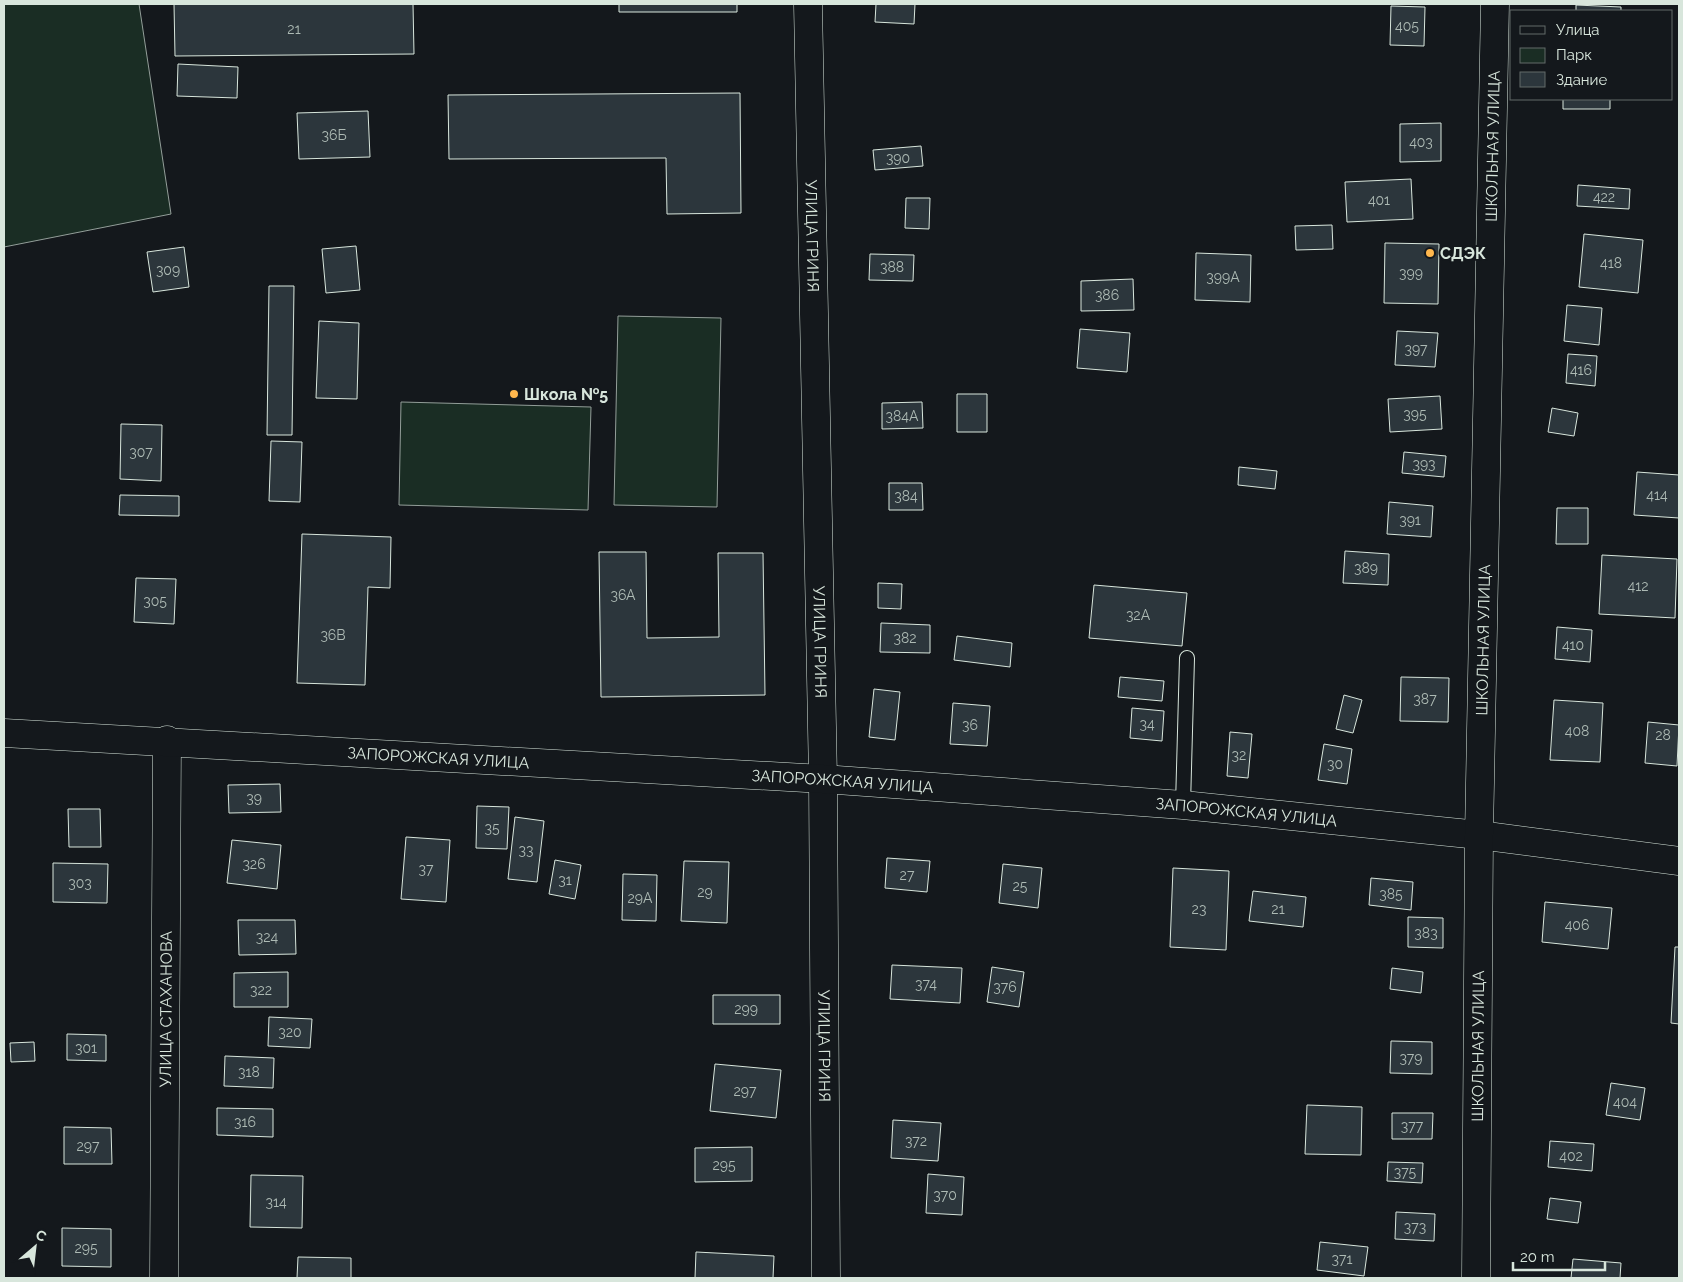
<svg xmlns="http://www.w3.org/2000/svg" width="1683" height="1282" viewBox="0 0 1683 1282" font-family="Raleway,sans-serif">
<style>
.green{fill:#1a2d24;stroke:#939e99}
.building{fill:#2c363c;stroke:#d8e6dc}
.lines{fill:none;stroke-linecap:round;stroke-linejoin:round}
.lane-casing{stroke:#d8e6dc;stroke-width:16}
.street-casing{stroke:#d8e6dc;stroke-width:29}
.secondary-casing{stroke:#d8e6dc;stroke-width:29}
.lane{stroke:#14181c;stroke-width:14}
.street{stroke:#14181c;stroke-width:28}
.secondary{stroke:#14181c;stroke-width:28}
.poi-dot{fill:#ffb74d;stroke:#14181c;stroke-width:2}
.labels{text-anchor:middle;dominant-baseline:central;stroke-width:4;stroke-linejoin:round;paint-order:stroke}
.number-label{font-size:14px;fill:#adbab4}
.street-label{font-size:16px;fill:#d8e6dc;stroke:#14181c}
.poi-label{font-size:16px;font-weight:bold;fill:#d8e6dc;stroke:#14181c;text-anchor:start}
</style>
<rect width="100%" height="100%" fill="#14181c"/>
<path class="green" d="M4,4H139L171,214L4,247Z
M618,316L721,318L717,507L614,505Z
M401,402L591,407L588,510L399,505Z"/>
<path class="building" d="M174,4H413L414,54L175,56Z
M619,4H737V12H619Z
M876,4H915L914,24L875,22Z
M1576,5L1621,7V11H1576Z
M1391,6L1425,7L1424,46L1390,45Z
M178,64L238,67L237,98L177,96Z
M740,93L741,213L667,214L666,158L449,159L448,95Z
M1563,99H1610V109H1563Z
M368,111L370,157L299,159L297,113Z
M1441,123V161L1400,162V124Z
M921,146L923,166L875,170L873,150Z
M1411,179L1413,219L1347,222L1345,182Z
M1578,185L1630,189L1629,209L1577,206Z
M906,198H930L929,229L905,228Z
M1332,225L1333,249L1296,250L1295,226Z
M1584,234L1643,240L1638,293L1579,287Z
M1385,243L1439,244L1438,304L1384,303Z
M356,246L360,290L326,293L322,249Z
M184,247L189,287L153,292L147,252Z
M1196,253L1251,255L1250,302L1195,300Z
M870,254L914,255L913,281L869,280Z
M1133,279L1134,310L1081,311V281Z
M269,286H294L292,435H267Z
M1567,305L1602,308L1599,345L1564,341Z
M319,321L359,323L357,399L316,398Z
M1080,329L1130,333L1127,372L1077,368Z
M1397,331L1438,333L1435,367L1395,365Z
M1568,354L1597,356L1595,386L1566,383Z
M957,394H987V432H957Z
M1440,396L1442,429L1390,432L1388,399Z
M922,402L923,428L882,429V403Z
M1552,408L1578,413L1574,436L1548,432Z
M121,424L162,425L161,481L120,479Z
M271,441L302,442L300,502L269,501Z
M1404,452L1446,456L1444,477L1402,473Z
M1239,467L1277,471L1275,489L1238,485Z
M1637,472L1679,475V518L1634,515Z
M889,483H922L923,510H889Z
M120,495L179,496V516L119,515Z
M1389,502L1433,506L1431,537L1387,534Z
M1557,508H1588V544H1556Z
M302,534L391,537L390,588L368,587L365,685L297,683Z
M1345,551L1389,554L1388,585L1343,583Z
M599,552H646L647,638L719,637L718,553H763L765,695L601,697Z
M1602,555L1677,559L1675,618L1599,614Z
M136,578L176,579L174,624L134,622Z
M878,583L902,584L901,609L878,608Z
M1094,585L1187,593L1182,646L1089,638Z
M881,623L930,625V653L880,652Z
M1557,627L1592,630L1590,662L1555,659Z
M957,636L1012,643L1010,667L954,660Z
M1120,677L1164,681L1162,701L1118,697Z
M1401,677L1449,678L1448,722L1400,721Z
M874,689L900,692L895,740L869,737Z
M1344,695L1362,700L1353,733L1336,729Z
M1554,700L1603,703L1600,762L1550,760Z
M953,703L990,706L987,746L950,744Z
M1132,708L1164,711L1162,741L1130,738Z
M1648,722L1679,725L1677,766L1645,763Z
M1230,732L1252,734L1248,778L1227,776Z
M1324,744L1352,749L1347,784L1318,780Z
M280,784L281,812L229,813L228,785Z
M477,806L509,807L507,849L476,848Z
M68,809H100L101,847H69Z
M515,817L544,821L537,882L508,879Z
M406,837L450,840L446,902L401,899Z
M232,840L281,845L277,889L227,883Z
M887,858L930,861L927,892L885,888Z
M555,860L581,865L575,899L549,894Z
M684,861L729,862L727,923L681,921Z
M53,863L108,864L107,903L53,902Z
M1003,864L1042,868L1038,908L999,903Z
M1173,868L1229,871L1226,950L1170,947Z
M623,874L657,875L656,921L622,920Z
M1371,878L1413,882L1411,910L1369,905Z
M1253,891L1306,897L1303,927L1249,921Z
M1545,902L1612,908L1608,949L1542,942Z
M1408,917L1443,918V948L1408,947Z
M238,920H295L296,954L239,955Z
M1675,947H1679V1024L1671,1023Z
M892,965L962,968L960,1003L890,999Z
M992,967L1024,972L1019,1007L987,1002Z
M1392,968L1423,972L1421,993L1390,989Z
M288,972V1007H234V973Z
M713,995H780V1024H713Z
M269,1017L312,1019L310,1048L268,1046Z
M67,1034L106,1035V1061L67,1060Z
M1391,1041L1432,1042V1074L1390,1073Z
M34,1042L35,1061L11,1062L10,1043Z
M225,1056L274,1058L273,1088L224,1086Z
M715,1064L781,1070L776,1118L710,1111Z
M1611,1083L1645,1088L1640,1120L1606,1115Z
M1307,1105L1362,1107L1361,1155L1305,1154Z
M217,1108L273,1109V1137L217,1135Z
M1392,1113H1433L1432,1139H1392Z
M893,1120L941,1123L938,1161L891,1158Z
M64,1127L111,1128L112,1164H64Z
M1550,1141L1594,1144L1592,1171L1548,1167Z
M752,1147V1181L695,1182V1148Z
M1388,1162L1423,1163L1422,1183L1387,1181Z
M928,1174L964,1177L962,1215L926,1213Z
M251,1175L303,1176L302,1228L250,1227Z
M1550,1198L1581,1202L1578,1223L1547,1219Z
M1396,1212L1435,1214L1434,1241L1395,1239Z
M62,1228L111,1229V1267L62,1266Z
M1320,1242L1368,1247L1364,1276L1317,1270Z
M696,1252L774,1256L773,1278H695Z
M298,1257L351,1258V1278H297Z
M1573,1259L1621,1263L1620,1278H1571Z"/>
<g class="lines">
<g class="lane-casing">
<path id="lane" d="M1183,805L1187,658"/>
</g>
<g class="street-casing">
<g id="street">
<path id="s1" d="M808,4L823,779L826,1278"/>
<path d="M1479,835L1679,861"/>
<path id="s2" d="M164,1278L167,740"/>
</g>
</g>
<g class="secondary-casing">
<g id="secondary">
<path id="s3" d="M4,733L823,779L1183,805L1479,835"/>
<path id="s4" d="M1476,1278L1479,835L1495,4"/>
</g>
</g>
<use href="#lane" class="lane"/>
<use href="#street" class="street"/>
<use href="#secondary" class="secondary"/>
</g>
<g class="poi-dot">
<circle cx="1430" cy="253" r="5"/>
<circle cx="514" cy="394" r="5"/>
</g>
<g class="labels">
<g class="number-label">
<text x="1407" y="26">405</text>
<text x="294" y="29">21</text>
<text x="334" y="135">36Б</text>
<text x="1421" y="142">403</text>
<text x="898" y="158">390</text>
<text x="1604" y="197">422</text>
<text x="1379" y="200">401</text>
<text x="1611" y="263">418</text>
<text x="892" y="267">388</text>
<text x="168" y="270">309</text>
<text x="1411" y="273">399</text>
<text x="1223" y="277">399А</text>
<text x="1107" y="295">386</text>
<text x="1416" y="349">397</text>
<text x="1581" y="370">416</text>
<text x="1415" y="414">395</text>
<text x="902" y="416">384А</text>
<text x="141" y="452">307</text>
<text x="1424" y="464">393</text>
<text x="1657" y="495">414</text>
<text x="906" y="496">384</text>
<text x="1410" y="520">391</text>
<text x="1366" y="568">389</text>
<text x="1638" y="586">412</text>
<text x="623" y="595">36А</text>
<text x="155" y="601">305</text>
<text x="1138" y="615">32А</text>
<text x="333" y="635">36В</text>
<text x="905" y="638">382</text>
<text x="1573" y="645">410</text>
<text x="1425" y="699">387</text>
<text x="1147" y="724">34</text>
<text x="970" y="725">36</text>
<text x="1577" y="731">408</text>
<text x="1663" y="735">28</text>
<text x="1239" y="755">32</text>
<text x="1335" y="764">30</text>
<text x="254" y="798">39</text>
<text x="492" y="828">35</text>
<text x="526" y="850">33</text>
<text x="254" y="864">326</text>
<text x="426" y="869">37</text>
<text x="907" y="875">27</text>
<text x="565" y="880">31</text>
<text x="80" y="883">303</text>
<text x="1020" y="886">25</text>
<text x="705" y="892">29</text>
<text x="1391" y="894">385</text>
<text x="640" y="898">29А</text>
<text x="1199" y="909">23</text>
<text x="1278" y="909">21</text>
<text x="1577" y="925">406</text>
<text x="1426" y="933">383</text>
<text x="267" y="937">324</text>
<text x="926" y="984">374</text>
<text x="1005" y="987">376</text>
<text x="261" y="990">322</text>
<text x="746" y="1009">299</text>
<text x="290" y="1032">320</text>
<text x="86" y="1048">301</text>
<text x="1411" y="1058">379</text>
<text x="249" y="1072">318</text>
<text x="745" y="1091">297</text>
<text x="1625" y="1102">404</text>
<text x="245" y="1122">316</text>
<text x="1412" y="1126">377</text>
<text x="916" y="1141">372</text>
<text x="88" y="1146">297</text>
<text x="1571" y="1156">402</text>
<text x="724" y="1165">295</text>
<text x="1405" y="1172">375</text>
<text x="945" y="1195">370</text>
<text x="276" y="1202">314</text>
<text x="1415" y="1227">373</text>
<text x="86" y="1248">295</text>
<text x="1342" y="1259">371</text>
</g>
<g class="street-label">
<text stroke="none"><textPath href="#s4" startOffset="1132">ШКОЛЬНАЯ УЛИЦА</textPath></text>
<text stroke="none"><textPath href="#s1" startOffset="232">УЛИЦА ГРИНЯ</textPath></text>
<text stroke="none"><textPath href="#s1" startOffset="638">УЛИЦА ГРИНЯ</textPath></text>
<text stroke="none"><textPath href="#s4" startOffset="638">ШКОЛЬНАЯ УЛИЦА</textPath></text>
<text stroke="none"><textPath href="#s3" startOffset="435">ЗАПОРОЖСКАЯ УЛИЦА</textPath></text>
<text stroke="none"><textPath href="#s3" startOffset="840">ЗАПОРОЖСКАЯ УЛИЦА</textPath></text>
<text stroke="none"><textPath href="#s3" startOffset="1245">ЗАПОРОЖСКАЯ УЛИЦА</textPath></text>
<text stroke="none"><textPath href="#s2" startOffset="269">УЛИЦА СТАХАНОВА</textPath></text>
<text stroke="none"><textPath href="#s1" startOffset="1042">УЛИЦА ГРИНЯ</textPath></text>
<text stroke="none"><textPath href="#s4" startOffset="232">ШКОЛЬНАЯ УЛИЦА</textPath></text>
</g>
<g class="poi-label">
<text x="1440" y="253">СДЭК</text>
<text x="524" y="394">Школа №5</text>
</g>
</g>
<rect width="1683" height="1282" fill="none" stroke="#d8e6dc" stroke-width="10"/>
<rect x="1510" y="10" width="162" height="90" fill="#14181c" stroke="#626a69"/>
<rect x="1520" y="26" width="25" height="8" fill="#14181c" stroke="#626a69"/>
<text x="1556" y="35" font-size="15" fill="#d8e6dc">Улица</text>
<rect x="1520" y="48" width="25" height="15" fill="#1a2d24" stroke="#626a69"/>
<text x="1556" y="60" font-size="15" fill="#d8e6dc">Парк</text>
<rect x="1520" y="72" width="25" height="15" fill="#2c363c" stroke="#626a69"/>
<text x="1556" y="85" font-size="15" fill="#d8e6dc">Здание</text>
<g transform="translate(35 1247) rotate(28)" stroke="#14181c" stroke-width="4" paint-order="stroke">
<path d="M0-4L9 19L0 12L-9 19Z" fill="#d8e6dc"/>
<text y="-8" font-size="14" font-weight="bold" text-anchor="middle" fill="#d8e6dc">С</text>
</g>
<path d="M1513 1262v8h92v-8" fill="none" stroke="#d8e6dc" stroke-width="2.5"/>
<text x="1520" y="1262" font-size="15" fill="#d8e6dc" stroke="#14181c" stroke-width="4" paint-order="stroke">20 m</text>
</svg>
